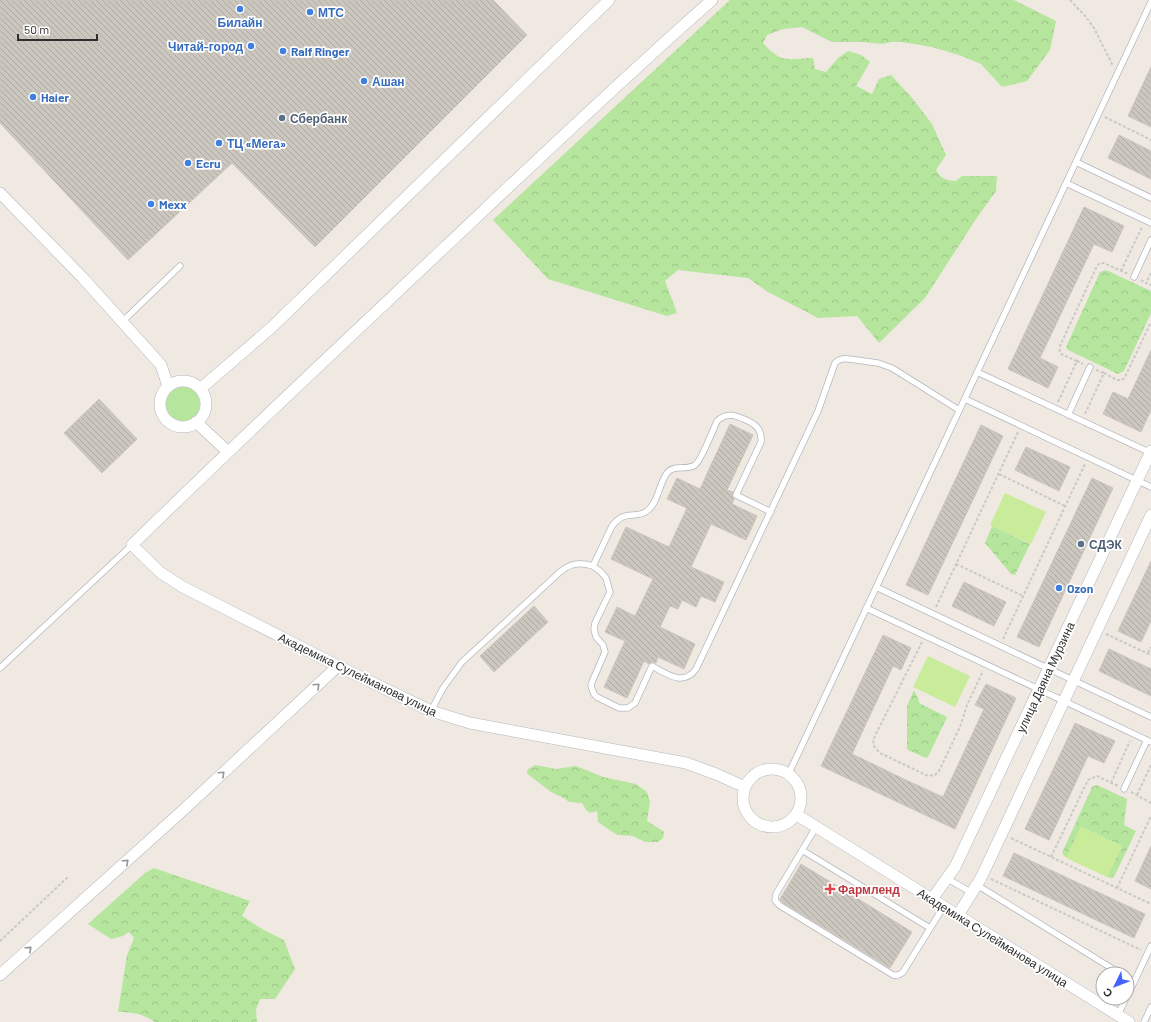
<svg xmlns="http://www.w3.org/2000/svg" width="1151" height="1022" viewBox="0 0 1151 1022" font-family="Barlow,sans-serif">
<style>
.grass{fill:#b6e59e}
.forest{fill:url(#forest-crowns)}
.pitch{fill:#c9ec9a}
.building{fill:url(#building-back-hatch);stroke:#cbc5ba}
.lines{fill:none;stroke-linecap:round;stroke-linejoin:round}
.service-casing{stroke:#b4b7c1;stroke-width:7}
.minor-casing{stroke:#b4b7c1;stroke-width:12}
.path{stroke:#c9c9c9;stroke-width:2;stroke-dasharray:3 2;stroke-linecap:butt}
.service{stroke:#fff;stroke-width:5.5}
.minor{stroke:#fff;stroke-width:11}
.oneway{stroke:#969696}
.shop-dot{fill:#3f7fe0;stroke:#fff;stroke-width:1.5}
.service-dot{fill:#5c6f8a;stroke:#fff;stroke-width:1.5}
.health-dot{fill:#e0444e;stroke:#fff;stroke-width:1.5}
.labels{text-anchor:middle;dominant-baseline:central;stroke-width:3.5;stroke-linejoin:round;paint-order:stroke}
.shop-label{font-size:12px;font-weight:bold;fill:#366cbe;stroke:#fff;text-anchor:start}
.service-label{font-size:12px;font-weight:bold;fill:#4e5e75;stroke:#fff;text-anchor:start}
.street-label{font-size:12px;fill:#2e2e2e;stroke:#fff}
.health-label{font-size:12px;font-weight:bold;fill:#be3a42;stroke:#fff;text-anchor:start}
</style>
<defs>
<pattern id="forest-crowns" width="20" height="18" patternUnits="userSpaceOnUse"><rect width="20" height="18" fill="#b6e59e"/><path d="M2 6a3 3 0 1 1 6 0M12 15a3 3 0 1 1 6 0" fill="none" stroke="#9dc588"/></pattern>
<pattern id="building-back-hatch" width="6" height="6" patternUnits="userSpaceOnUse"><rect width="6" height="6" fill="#cbc7bf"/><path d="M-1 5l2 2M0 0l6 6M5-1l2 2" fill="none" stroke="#afaba4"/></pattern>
</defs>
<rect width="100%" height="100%" fill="#efe9e1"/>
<path class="grass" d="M166 404a17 17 0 1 1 34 0a17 17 0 1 1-34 0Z"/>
<path class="forest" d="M730,0H1014L1056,21L1050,50L1027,81L1002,87L981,64L962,56L932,47L902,42H891L882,44L863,42H832L802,27L783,29L767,35L763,43C781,64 789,59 813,58L815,69L826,72L838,58L848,51L861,55L870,62L856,86L872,94L879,79L891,75L913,99L932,124L946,155L936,170C941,179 946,180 956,181L962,176H997L996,191L976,219L925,298L879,343L857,316L818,318L768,292L748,278L678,270L665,281L677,313L667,316L548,279L493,220Z
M1106,270L1151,291V313L1124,371L1118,374L1068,350L1066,347L1100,272Z
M992,526L1030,544L1015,575L1011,574L985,543Z
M914,690L919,701V703L947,717L928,757L926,758L908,750L907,748V706Z
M535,765L556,769L576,766L603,777L636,784L647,792L650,802L647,821L663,831L664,833L663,838L658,842H645L633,836L617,835L598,822L597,811L590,813L586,810L582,803L569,802L564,798L551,792L530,776L527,773V770Z
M1097,785L1127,799L1124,825L1136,831L1115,875L1112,878L1107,877L1122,846L1081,827L1066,858L1062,853L1092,787Z
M154,868L250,901L242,916L264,930L284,940L295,969L275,999H260L256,1009L257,1022H155C144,1014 132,1012 118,1012L127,955L134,938L129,932L123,936L111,939L88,924L145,873Z"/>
<path class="pitch" d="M1005,493L1046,512L1031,544L990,525Z
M928,656L970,676L955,707L913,687Z
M1081,827L1122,846L1107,877L1066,858Z"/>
<path class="building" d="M0,0H493L527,35L315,247L232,163L128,260L0,123Z
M1151,67V127L1128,116Z
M1119,135L1151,151V179L1108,158Z
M1084,207L1124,226L1112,252L1094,244L1040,358L1058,367L1048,388L1008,369Z
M1151,350V410L1141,432L1103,414L1113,392L1128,399Z
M99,399L137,439L102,473L64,433Z
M730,424L753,435L727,490L733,492L732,496L734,499L732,504L757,516L746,540L711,524L691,567L724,582L715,602L701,596L696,607L682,600L678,609L670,606L660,627L695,644L684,669L658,657L656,663L651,662L649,664L644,661L627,698L604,687L625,641L605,632L617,607L635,616L653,579L611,559L626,527L669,547L687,508L667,499L677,478L700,489Z
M981,425L1003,436L928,595L906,585Z
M1026,447L1070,467L1059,491L1015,470Z
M1092,478L1113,488L1039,647L1017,637Z
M1151,561V621L1141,642L1118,631Z
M964,582L1006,602L994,626L952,606Z
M534,606L548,622L494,672L480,656Z
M883,635L911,648L901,670L893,666L852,754L908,781L943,797L984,709L975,705L986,684L1016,698L955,829L821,766Z
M1109,649L1151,669V696L1099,671Z
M1075,723L1115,741L1104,763L1088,756L1049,840L1025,829Z
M1151,846V889L1135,881Z
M1014,853L1145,914L1134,938L1003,876Z
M801,864L912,932L890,968L782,902L780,899Z"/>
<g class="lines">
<g class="service-casing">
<path id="service" d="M1076,162L1151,198
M1066,183L1151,223
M1134,277L1151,240
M122,322L180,266
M977,372L1151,453
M965,399L1151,487
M1068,415L1090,367
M771,512L736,495L761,442C762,430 757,425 746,420C735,415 727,412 717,421C713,430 701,461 695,465C686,471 674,464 667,473C659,484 658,503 647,511C635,520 626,508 612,526L593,566L601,572L606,578L610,592L595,623L594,629L596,637L603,645L605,652L592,682L591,686L594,694L597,697L619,708H628L635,703L652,666C667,674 683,687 696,669L818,411L835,363C839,359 843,358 849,359L878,363L892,368L959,410
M876,587L1151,717
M866,608L1151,742
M0,668L132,545
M431,711L443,688L462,662L560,572C571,563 579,562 593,566
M789,773L1151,2
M1124,789L1147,740
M816,827L776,894L775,900L779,905L893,975C897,976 900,975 903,972L944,906
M802,850L930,928
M948,879L972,893
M977,885L1121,974
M1127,978L1134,982
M1127,997L1151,946
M1118,1015L1126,998
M1144,1022L1151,1007"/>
</g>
<g class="minor-casing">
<path id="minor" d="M712,0C621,80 533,164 445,247C340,346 235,444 132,545L161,573L183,587L338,666L431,711L470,723L686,763L716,774L745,787
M0,193L82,277L161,365L168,386
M160 404a23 23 0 1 1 46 0a23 23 0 1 1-46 0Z
M200,389L271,328L609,0
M196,422L227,451
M743 798a29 29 0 1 1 58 0a29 29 0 1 1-58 0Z
M797,815L1129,1022
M932,899L955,867L1151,451
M958,915L981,878L1151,515
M0,975L180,813L338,666"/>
</g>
<path class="path" d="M1070,0L1086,17L1094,28L1113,66
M1105,117L1151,140
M1121,271L1142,227
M1151,273L1146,283L1151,285
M1141,280L1146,283
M1077,361L1061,354L1059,348L1097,266L1100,263H1104L1128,274
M1096,370L1104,373
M1058,402L1077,361L1083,364
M1085,414L1104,373L1117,380H1122L1125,377L1151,322
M999,474L1065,506
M956,564L1023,596
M936,607L1018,432
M1106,634L1151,655
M1003,639L1085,464
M922,642L873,740L874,746L880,753L928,776L935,775L939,771L960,727L967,705L983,671
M1148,653L1151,647
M1111,783L1130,741
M1131,792L1151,803
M1137,795L1151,765
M1011,838L1151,904
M1051,857L1088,780L1097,776L1118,786
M991,879L1141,950
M1117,888L1151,816
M0,941L69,876"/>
<use href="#service" class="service"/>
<use href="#minor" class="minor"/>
</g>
<defs><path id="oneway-chevron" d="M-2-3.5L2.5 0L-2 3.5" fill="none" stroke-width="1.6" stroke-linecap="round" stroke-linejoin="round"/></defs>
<g class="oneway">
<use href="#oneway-chevron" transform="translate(317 686) rotate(-43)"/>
<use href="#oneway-chevron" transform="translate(222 774) rotate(-43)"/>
<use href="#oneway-chevron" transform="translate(126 862) rotate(-42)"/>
<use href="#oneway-chevron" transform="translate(29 949) rotate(-42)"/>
</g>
<g class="shop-dot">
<circle cx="240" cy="9" r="4"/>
<circle cx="310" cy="12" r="4"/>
<circle cx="251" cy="46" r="4"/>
<circle cx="283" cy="51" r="4"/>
<circle cx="364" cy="81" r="4"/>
<circle cx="33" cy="97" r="4"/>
<circle cx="219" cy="143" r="4"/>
<circle cx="188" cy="163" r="4"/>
<circle cx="151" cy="204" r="4"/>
<circle cx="1059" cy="588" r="4"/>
</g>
<g class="service-dot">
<circle cx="282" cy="118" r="4"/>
<circle cx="1081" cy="544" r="4"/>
</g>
<path class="health-dot" d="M828 883h4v4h4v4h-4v4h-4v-4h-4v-4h4z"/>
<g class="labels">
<g class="shop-label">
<text x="318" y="12">МТС</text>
<text x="240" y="22" text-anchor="middle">Билайн</text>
<text x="243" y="46" text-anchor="end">Читай-город</text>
<text x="291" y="51">Ralf Ringer</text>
<text x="372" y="81">Ашан</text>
<text x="41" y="97">Haier</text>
<text x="227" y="143">ТЦ «Мега»</text>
<text x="196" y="163">Ecru</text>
<text x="159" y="204">Mexx</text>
<text x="1067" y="588">Ozon</text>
</g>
<g class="service-label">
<text x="290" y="118">Сбербанк</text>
<text x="1089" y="544">СДЭК</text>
</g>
<g class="street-label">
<text transform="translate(358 674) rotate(26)">Академика Сулейманова улица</text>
<text transform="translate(1045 677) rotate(-65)">улица Даяна Мурзина</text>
<text transform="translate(993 937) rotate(32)">Академика Сулейманова улица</text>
</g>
<g class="health-label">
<text x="838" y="889">Фармленд</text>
</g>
</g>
<g transform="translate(1115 986) rotate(227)"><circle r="19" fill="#ffffff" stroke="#ababab"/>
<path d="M0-3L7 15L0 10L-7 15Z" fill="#4264fb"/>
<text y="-6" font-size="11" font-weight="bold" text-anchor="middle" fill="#2e2e2e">С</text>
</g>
<path d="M18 34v6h79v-6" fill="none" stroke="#2e2e2e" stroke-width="2"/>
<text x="24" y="34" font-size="12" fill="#2e2e2e" stroke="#ffffff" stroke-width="3" paint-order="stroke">50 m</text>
</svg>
